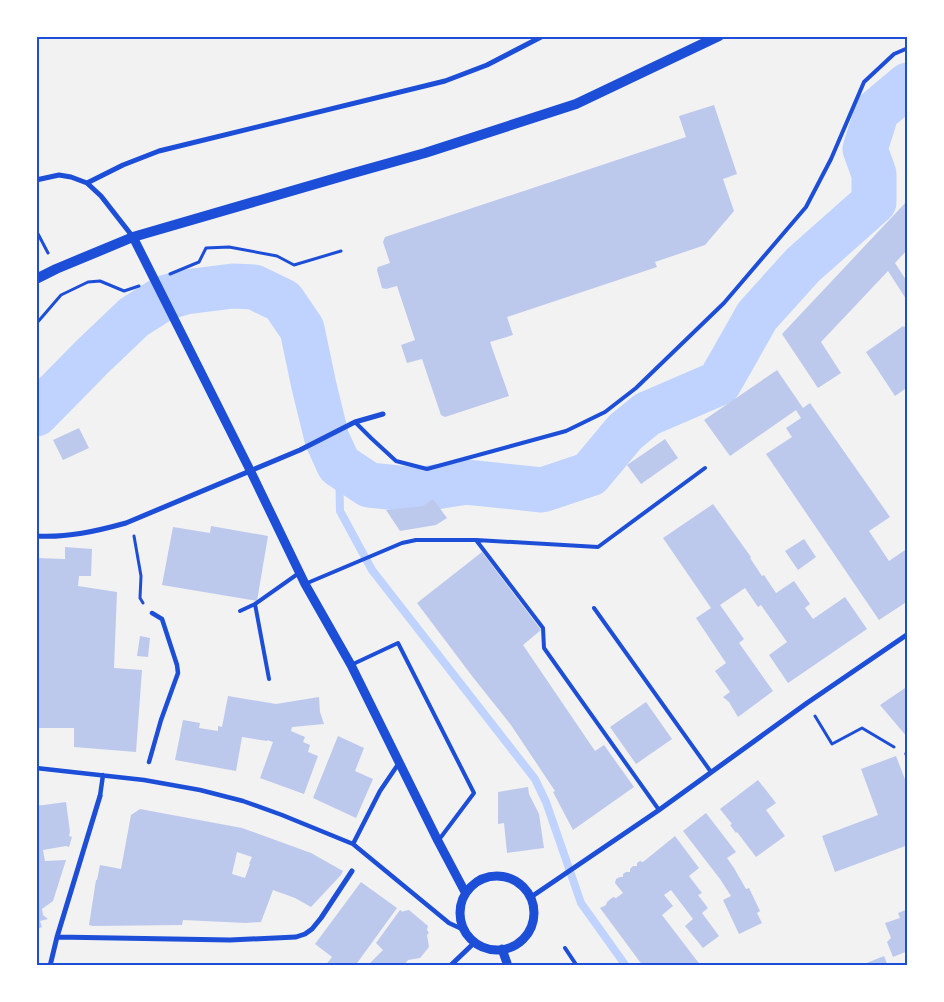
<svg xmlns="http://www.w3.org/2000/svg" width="944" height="1002" viewBox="0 0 944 1002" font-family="'Varela Round',sans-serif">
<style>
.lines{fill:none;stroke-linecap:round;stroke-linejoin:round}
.stream{stroke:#bfd3fe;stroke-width:8}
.river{stroke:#bfd3fe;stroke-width:45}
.building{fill:#bdc9ec;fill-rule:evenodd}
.path{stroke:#1d4ed8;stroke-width:3}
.service{stroke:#1d4ed8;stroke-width:4}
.pedestrian{stroke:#1d4ed8;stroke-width:4.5}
.minor{stroke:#1d4ed8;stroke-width:5}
.tertiary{stroke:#1d4ed8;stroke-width:9}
.secondary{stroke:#1d4ed8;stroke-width:10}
.neatline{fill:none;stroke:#1d4ed8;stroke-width:2}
</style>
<rect width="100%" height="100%" fill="#f2f2f2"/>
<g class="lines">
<path class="stream" d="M339,465L340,511L372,570L535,779L546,802L581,903L626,966"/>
<path class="river" d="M36,414L92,357L134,317L164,298L185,292L233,286L254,287L283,301L302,329L314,386L327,439L339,465L369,485L417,490L466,482L542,490L590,474L625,432L647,414L719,383L731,362L757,316L803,265L874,202V174L865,149L877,111L908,85"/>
</g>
<path class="building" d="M714,105L737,174L723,179L734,211L705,245L655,262L657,267L507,317L513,335L490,342L509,396L445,417L441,415L422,359L407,363L401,345L415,340L397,286L386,289L382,288L377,270L378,267L390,263L383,242L385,237L686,137L679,116Z
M908,200V249L895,263L908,283V302L888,271L821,342L841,373L818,388L782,334Z
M908,325V387L895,396L866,352L903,326L904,327Z
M777,370L803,408L810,403L890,517L869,531L889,561L908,548V601L879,620L766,454L792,437L786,428L801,418L796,410L730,456L704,420Z
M79,428L89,448L63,460L53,440Z
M665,439L678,458L641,484L627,465Z
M433,499L447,518L436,525L400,531L386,510L423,506Z
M713,504L751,557L750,558L762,576L764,575L776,593L794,581L810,604L805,608L813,619L845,597L867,629L788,683L769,655L787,642L761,605L758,607L745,588L720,605L744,639L739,643L773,691L738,717L729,702L723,697L730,692L715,671L726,663L696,618L711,608L663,538Z
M211,526L268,536L257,601L162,585L173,527L210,533Z
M804,539L816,557L798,570L785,551Z
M65,547L92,549L91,576H79L78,586L117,592L114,668L142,670L136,752L74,747V728H36V558L65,559Z
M482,552L541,630L523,645L595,751L604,745L634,787L573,830L553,792L555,791L511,725L472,676L417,603Z
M140,636L150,638L148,657L137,656Z
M908,686V738L880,705Z
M228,696L276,704L319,697L320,712L324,724L292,727L291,731L305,737L303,742L310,745L308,752L318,756L304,794L260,778L273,742L267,740V741L242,737L236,771L175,760L183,720L200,723L199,728L218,731V726L222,727Z
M646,702L672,739L636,764L610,727Z
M338,736L364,748L355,771L373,779L356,818L313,798Z
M896,756L908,787V845L835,872L822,836L878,815L861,769Z
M758,780L776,803L766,810L785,836L756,857L737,832L736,833L730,825L732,824L720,809Z
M528,787L529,794L539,814L544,848L507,853L504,823L498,824V792Z
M66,802L70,832L69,836L72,837L69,847L66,846L43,850L45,861L66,860L53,901L42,909L43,915L48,919L40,921L42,927L36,929V806Z
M140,809L242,828L311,853L343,871L341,875L311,907L295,898L273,890L261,922L246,923L183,920L182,925L93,926L89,925L96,880H97L100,865L121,869L131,815ZM237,852L252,857L249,864H250L245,878L232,874Z
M706,813L736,852L727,858L734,868L746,889L749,888L760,911L757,913L762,923L739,934L723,900L731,896L720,879L683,831Z
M675,836L699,868L689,876L702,893L698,895L708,908L702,913L719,936L703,948L685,926L693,919L671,890L664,895L673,906L662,915L701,966H643L600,908L606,905L607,902L613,897L616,898L623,893L615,883L616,879L620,877H623V874L626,872H630V869L633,866H637V863L640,861L643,862Z
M361,882L397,908L355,966H345L341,963L339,966H325L332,957L315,944Z
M908,909V951L893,957L887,942L891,938L885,923L900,918L898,913Z
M400,910L403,912L404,911L409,910L428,926L427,930L429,933L427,935L429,947L420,958L408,960L405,964L406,966H367L383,950L376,943Z
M884,956L888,966H859Z"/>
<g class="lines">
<path class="path" d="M36,230L48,253
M170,274L199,262L206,248L229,247L277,256L294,265L341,251
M36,324L61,295L88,282L100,281L124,291L139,286
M134,536L141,576L140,598L143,603
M815,716L832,744L862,728L894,747"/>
<path class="service" d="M355,422L371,438L396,461L427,469L566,431L605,412L636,388L724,303L806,207L831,159L864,82L894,54L908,48
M476,540L598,547L705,468
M305,584L402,543L416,540H476L543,628L544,648L659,810
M255,604L269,679
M594,608L711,772
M240,611L255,604L299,573
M351,665L398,643L474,793L438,841
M565,948L577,966"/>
<path class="pedestrian" d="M149,762L161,720L178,673L177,665L162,619L152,613
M36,768L144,780L200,790L243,801L282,815L353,844L449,923L464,930
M100,796L103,775
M353,844L380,791L399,763"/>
<path class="minor" d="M36,180L59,175L71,177L87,183L101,196L133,237
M87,183L123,165L159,151L445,81L487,65L543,36
M36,536C67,538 97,531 126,523L300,450L355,422L383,414
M907,754L908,756
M531,897L659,810L807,703L908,634
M57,937L230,940L296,937L305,934L312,929L321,918L352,871
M50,966L57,937L100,796
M450,966L474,943"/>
<path class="tertiary" d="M133,237L250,470L305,584L351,665L438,841L465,892
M460 913a37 37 0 1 1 74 0a37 37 0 1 1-74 0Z
M502,949L508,966"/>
<path class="secondary" d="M36,279L56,269L133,237L350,174L425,153L576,104L719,36"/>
</g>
<rect width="944" height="1002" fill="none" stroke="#ffffff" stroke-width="75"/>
<rect x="38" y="38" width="868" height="926" class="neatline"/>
</svg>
